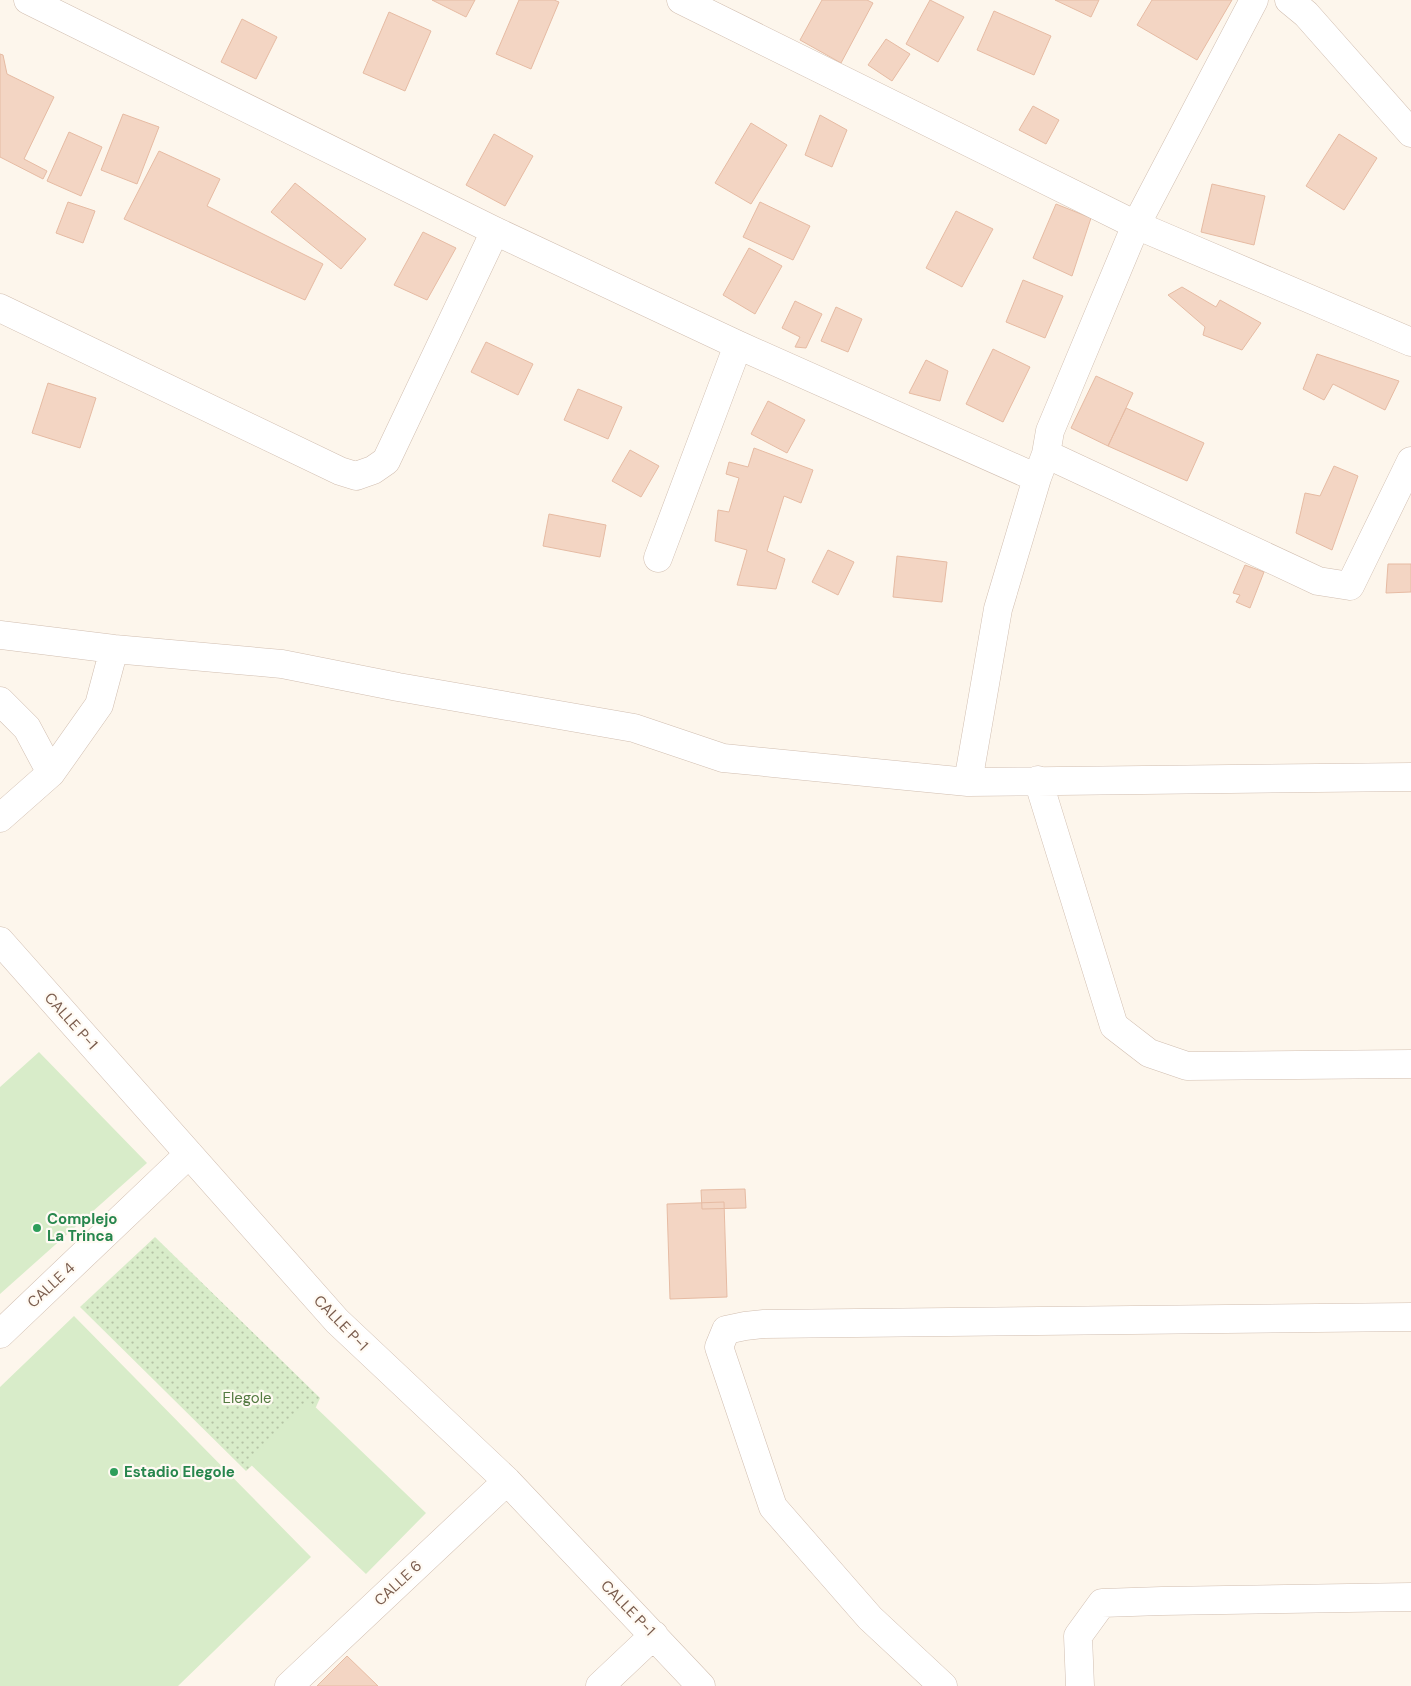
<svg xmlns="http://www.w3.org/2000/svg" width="1411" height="1686" viewBox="0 0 1411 1686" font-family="'DM Sans',sans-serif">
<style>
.green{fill:url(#green-dots)}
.pitch{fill:#d8ecc9}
.building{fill:#f3d5c3;stroke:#e6bba3}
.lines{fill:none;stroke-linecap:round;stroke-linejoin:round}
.street-casing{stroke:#d1beb0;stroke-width:29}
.street{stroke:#fff;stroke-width:28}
.leisure-dot{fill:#2e9e5b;stroke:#fffaf3;stroke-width:2}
.labels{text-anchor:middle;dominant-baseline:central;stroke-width:4.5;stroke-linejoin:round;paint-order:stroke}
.street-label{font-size:15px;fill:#7a5c4d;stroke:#fffaf3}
.leisure-label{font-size:15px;font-weight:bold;fill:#27864d;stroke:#fffaf3;text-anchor:start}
.park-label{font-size:15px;fill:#537a41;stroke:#fffaf3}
</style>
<defs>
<pattern id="green-dots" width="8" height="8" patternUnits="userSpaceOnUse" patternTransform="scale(1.25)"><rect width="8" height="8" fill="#d8ecc9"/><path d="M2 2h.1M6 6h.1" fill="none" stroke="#b4c2a5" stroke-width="1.8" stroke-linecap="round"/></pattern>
</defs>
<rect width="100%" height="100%" fill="#fdf6ec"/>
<path class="green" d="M155,1237L320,1398L316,1407L246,1471L80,1307Z"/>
<path class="pitch" d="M39,1052L147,1163L0,1294V1087Z
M74,1316L311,1557L178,1686H0V1387Z
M308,1400L426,1513L366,1574L248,1462Z"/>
<path class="building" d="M432,0H475L466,17Z
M519,0H554L559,2L531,69L496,54Z
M822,0H867L873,3L841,63L800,40Z
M930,0L964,17L938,62L906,44Z
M1055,0H1099L1091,17Z
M1152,0H1232L1197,60L1137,25Z
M994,11L1051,36L1034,75L977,50Z
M389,12L431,31L405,91L363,73Z
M242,19L277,37L256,79L221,62Z
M886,39L910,54L892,81L868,65Z
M0,54L3,55L7,74L54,97L24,159L47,171L43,179L0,157Z
M1033,106L1059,120L1046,144L1019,130Z
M123,114L159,127L137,184L101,170Z
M820,115L847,130L832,167L805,155Z
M751,123L787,145L751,204L715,183Z
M69,132L102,147L81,196L47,181Z
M494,134L533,156L505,206L466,185Z
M1339,134L1377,158L1344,210L1306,186Z
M159,151L220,179L207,206L323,264L305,300L124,219Z
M295,183L366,239L341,269L271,212Z
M1212,184L1265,196L1254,245L1201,232Z
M68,202L95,211L83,243L56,233Z
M760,202L810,226L793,260L743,237Z
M1056,204L1091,218L1072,276L1033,258Z
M956,211L993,229L962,287L926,268Z
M423,232L456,248L427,300L394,285Z
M749,248L782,266L755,314L723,295Z
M1023,280L1063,296L1045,338L1006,322Z
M1182,287L1216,307L1220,300L1261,323L1242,350L1203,335L1205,327L1168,295Z
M795,301L822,314L806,348L795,347L800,337L782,328Z
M836,307L862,319L848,352L821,341Z
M486,342L533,364L518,395L471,372Z
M993,349L1030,367L1003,422L966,404Z
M1317,354L1399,381L1385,410L1333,384L1324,400L1303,389Z
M926,360L948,371L940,401L909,393Z
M1096,376L1133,393L1108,446L1071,428Z
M48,383L96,398L80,448L32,433Z
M578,389L622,407L608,439L564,420Z
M768,401L805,420L787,453L751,434Z
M1126,408L1204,443L1187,481L1108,446Z
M754,448L813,470L801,503L784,496L767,551L785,559L776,589L737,585L747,550L715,541L718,510L729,512L739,478L726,474L729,462L748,467Z
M630,450L659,466L641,497L612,481Z
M1334,466L1358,476L1332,550L1296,533L1305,493L1320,496Z
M549,514L606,525L600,557L543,546Z
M828,550L854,562L838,595L812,582Z
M897,556L947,562L942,602L893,597Z
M1388,564H1411V592L1386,593Z
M1245,565L1264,572L1250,608L1236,602L1240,595L1233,593Z
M745,1189L746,1208L702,1209L701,1190Z
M724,1202L727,1297L670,1299L667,1204Z
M347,1656L378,1686H317Z"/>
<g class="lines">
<g class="street-casing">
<path id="street" d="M28,0L495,231L738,345L1037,478
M681,0L1136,225L1411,342
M1289,0L1306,14L1411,133
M0,308L340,471L356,476L373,470L386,461L495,231
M1046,454L1318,581L1350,586L1411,461
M658,558L738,345
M0,635L114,649L282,664L398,687L634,728L723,758L968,782L1411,777
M0,701L27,728L51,773
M1038,780L1114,1026L1149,1053L1187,1066L1411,1064
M968,782L998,609L1037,478L1046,454L1050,431L1136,225L1254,0
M0,818L51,773L99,705L114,649
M0,941L337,1321L507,1481L701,1686
M0,1334L189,1154
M289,1686L507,1481
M600,1686L654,1635
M943,1686L870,1618L773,1507L719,1347L726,1330L745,1326L764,1324L1411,1317
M1080,1686L1078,1636L1102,1603L1162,1601L1411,1597"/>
</g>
<use href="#street" class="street"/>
</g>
<g class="leisure-dot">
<circle cx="37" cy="1228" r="5"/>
<circle cx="114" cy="1472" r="5"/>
</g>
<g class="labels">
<g class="street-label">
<text transform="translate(71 1021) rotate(48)">CALLE P-1</text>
<text transform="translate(51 1285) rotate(-43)">CALLE 4</text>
<text transform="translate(341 1323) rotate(46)">CALLE P-1</text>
<text transform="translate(398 1583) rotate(-43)">CALLE 6</text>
<text transform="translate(628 1608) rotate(46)">CALLE P-1</text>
</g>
<g class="leisure-label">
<text x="47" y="1219">Complejo<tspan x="47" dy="17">La Trinca</tspan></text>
<text x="124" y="1472">Estadio Elegole</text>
</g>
<g class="park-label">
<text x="247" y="1398">Elegole</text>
</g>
</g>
</svg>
